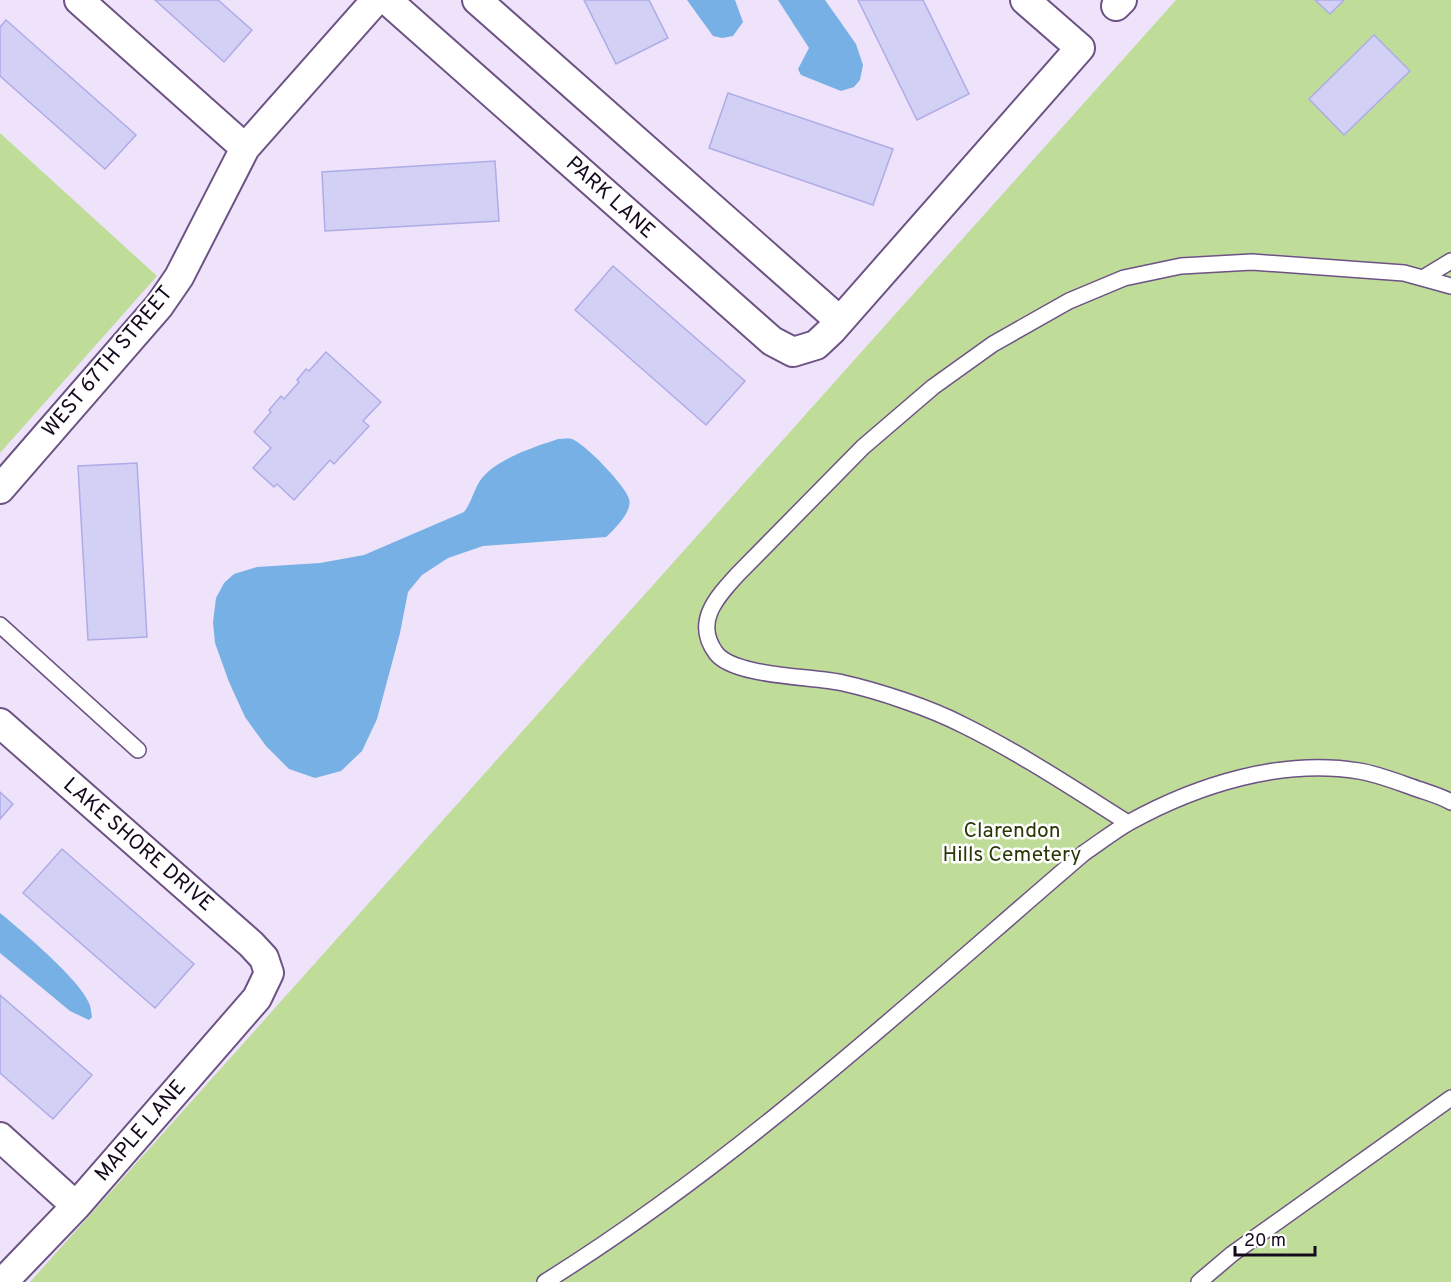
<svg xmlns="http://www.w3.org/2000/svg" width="1451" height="1282" viewBox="0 0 1451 1282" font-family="Overpass,sans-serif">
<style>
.green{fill:#bfdd99}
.water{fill:#77b0e4}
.building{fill:#d2d0f5;stroke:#afabe7;stroke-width:1.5}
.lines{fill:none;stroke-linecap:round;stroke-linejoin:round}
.lane-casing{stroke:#6d5285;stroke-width:18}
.street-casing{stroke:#6d5285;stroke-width:32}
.lane{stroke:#fff;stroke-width:15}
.street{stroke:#fff;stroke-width:28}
.labels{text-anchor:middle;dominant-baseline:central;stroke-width:5;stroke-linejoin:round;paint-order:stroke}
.street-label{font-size:21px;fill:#14091d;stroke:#fff}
.park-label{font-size:21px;fill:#273805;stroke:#fff}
</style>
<rect width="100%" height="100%" fill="#eee3fb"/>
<path class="green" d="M1176,0H1451V1282H30Z
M0,133L157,276L0,453Z"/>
<path class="water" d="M687,0H735L743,22L733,36L722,38L713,36Z
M778,0H825L856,44L863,65L860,80L854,87L841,91L801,75L798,69L809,48Z
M558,439C562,439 568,438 572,439C584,443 626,486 629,499C633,511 614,530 606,537L483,546L448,558L422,575L408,592L400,633L377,719L362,751L341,771L315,778L289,769L266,746L245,717L229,682L215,643L213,622L216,598L224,583L234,574L257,567L320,563L364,555L464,512C472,502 474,488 482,478C499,458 534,447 558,439Z
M0,913C23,932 78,978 89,1003C91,1007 91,1012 92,1017L89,1020L70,1011L0,953Z"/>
<path class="building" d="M155,0H218L252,30L224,62Z
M584,0H649L668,38L616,64Z
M858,0H923L969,94L917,120Z
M1315,0H1344L1330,14Z
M6,20L136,135L105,169L0,76V27Z
M1374,35L1410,71L1344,135L1309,99Z
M728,93L893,149L873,205L709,148Z
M495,161L499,221L325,231L322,172Z
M613,266L745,381L706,425L575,310Z
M326,352L381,402L363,421L369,426L334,464L330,460L294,500L277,484L274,487L253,468L271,448L254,432L271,412L269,410L281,396L284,399L299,382L297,380L306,369L309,371Z
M137,463L147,637L88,640L78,466Z
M0,792L13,804L0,819Z
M62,849L194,964L155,1008L23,893Z
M0,995L92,1075L53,1119L0,1073Z"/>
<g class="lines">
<g class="lane-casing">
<path id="lane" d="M1423,278L1451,261
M0,625L138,750
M1128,823C1074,789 1020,753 963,725C930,708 879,691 843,683C813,676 734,677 716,653C693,622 717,597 738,574L863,447L933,387L993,344L1069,301L1124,278L1181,266L1252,262L1404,273L1451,286
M545,1282C739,1161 910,1002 1084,853C1099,843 1114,831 1130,822C1197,785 1282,758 1359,771C1377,774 1395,781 1412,787C1425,792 1439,795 1451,802
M1199,1282L1232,1254L1451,1098"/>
</g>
<g class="street-casing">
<path id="street" d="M79,0L245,148
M387,0L772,341L793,352L816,345L832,330L1080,48L1025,0
M477,0L840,321
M1116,6L1122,0
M0,489L159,306L179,277L245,148L376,0
M0,723L251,944L264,958L269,973L257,998L76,1206L3,1282
M0,1137L76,1206"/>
</g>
<use href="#lane" class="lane"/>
<use href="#street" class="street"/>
</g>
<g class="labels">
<g class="street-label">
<text transform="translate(610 198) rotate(42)">PARK LANE</text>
<text transform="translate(108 362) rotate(-50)">WEST 67TH STREET</text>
<text transform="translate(138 845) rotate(41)">LAKE SHORE DRIVE</text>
<text transform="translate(141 1131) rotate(-49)">MAPLE LANE</text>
</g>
<g class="park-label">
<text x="1012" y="831">Clarendon<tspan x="1012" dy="24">Hills Cemetery</tspan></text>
</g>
</g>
<path d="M1235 1246v9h80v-9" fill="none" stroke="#14091d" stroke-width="3"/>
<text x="1244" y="1246" font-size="18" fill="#14091d" stroke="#ffffff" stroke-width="4.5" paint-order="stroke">20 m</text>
</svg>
